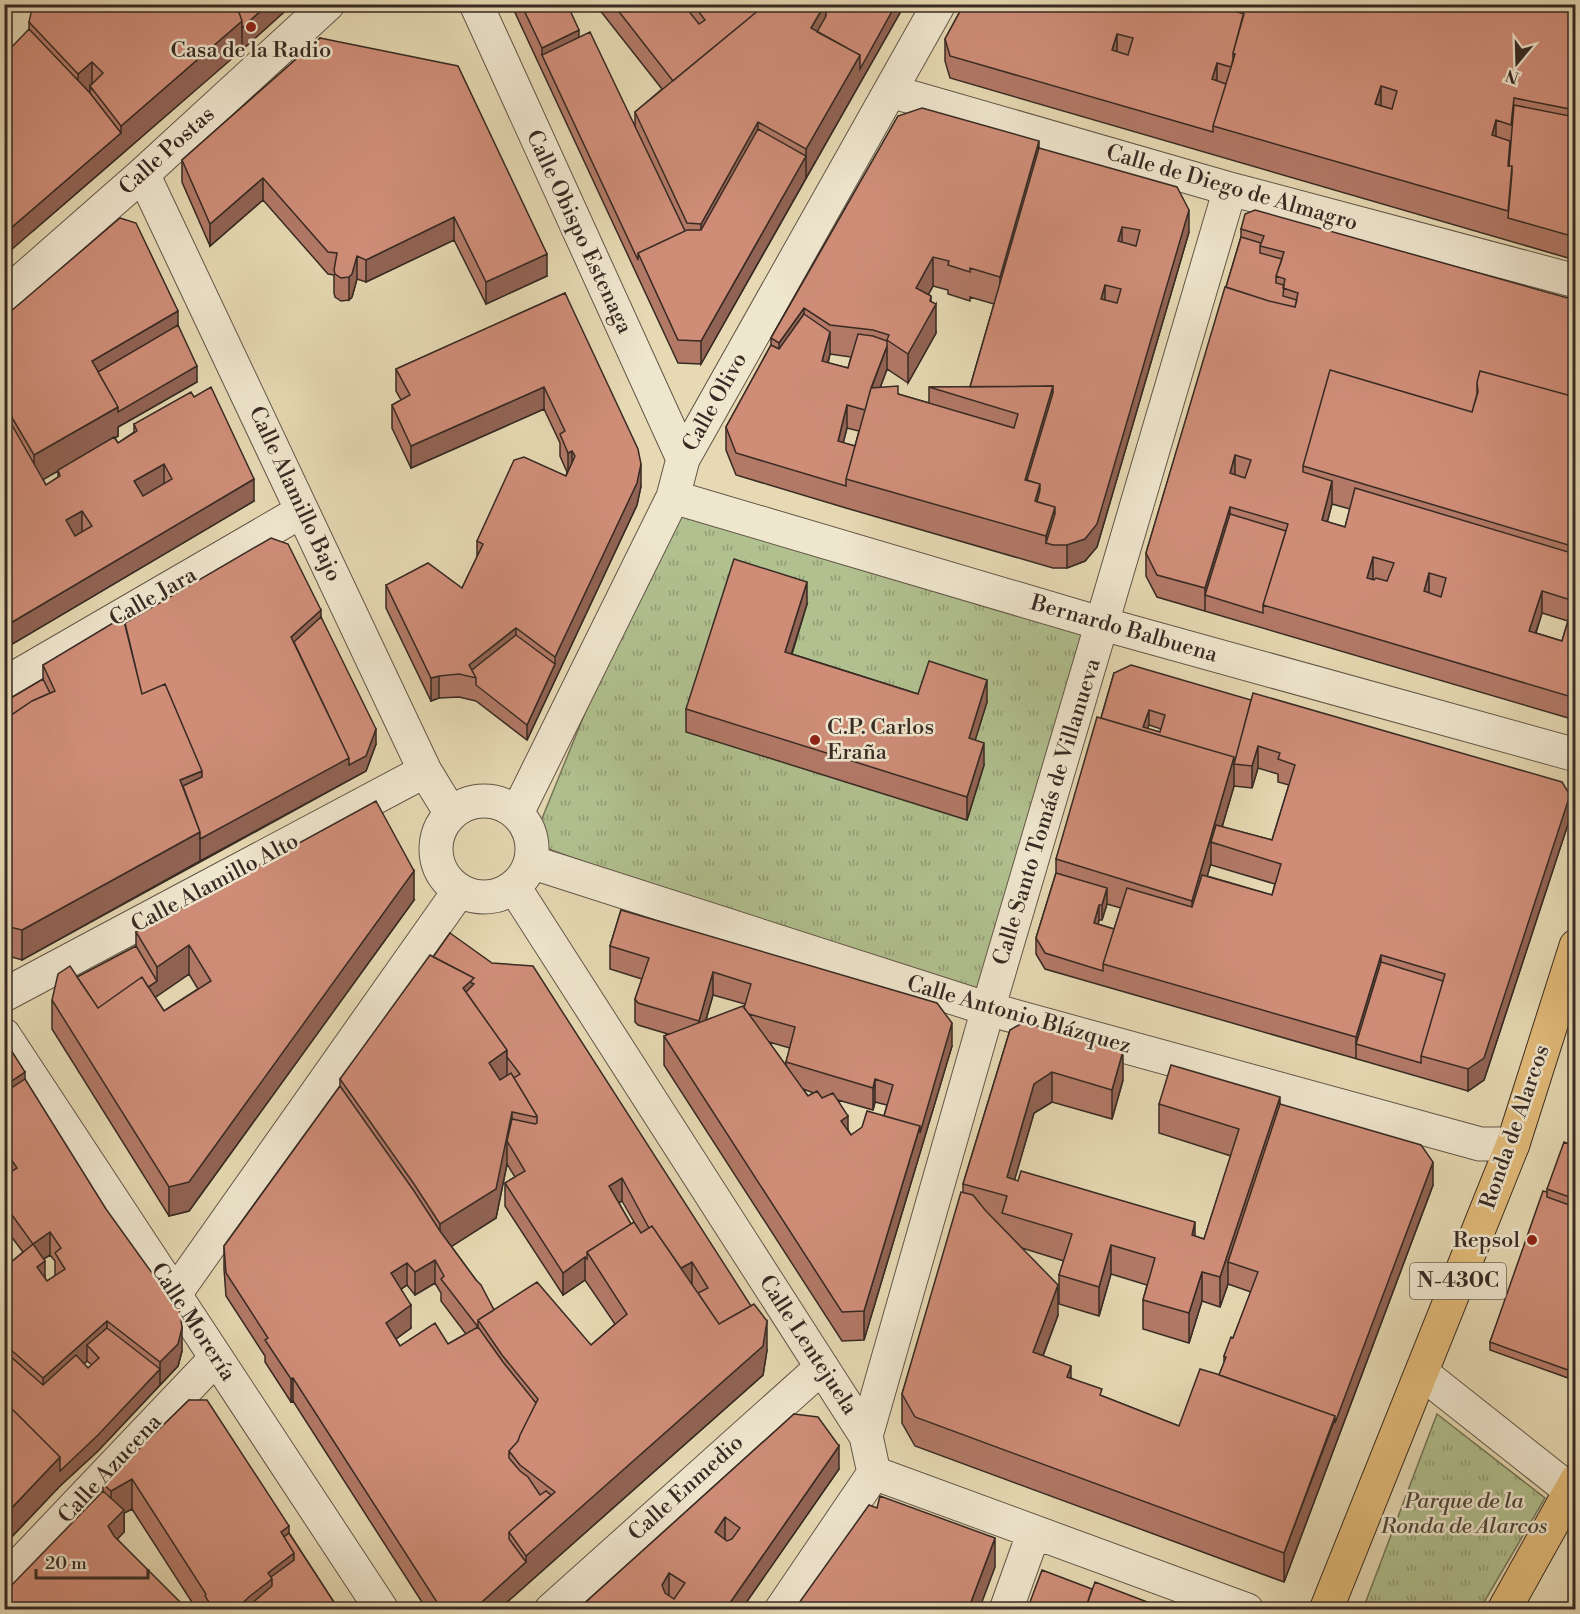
<svg xmlns="http://www.w3.org/2000/svg" width="1580" height="1614" viewBox="0 0 1580 1614" font-family="'Libre Bodoni',serif">
<style>
.park{fill:url(#park-tufts);stroke:#747559;stroke-width:1.5}
.lines{fill:none;stroke-linecap:round;stroke-linejoin:round}
.minor-casing{stroke:#635647;stroke-width:35}
.highway-casing{stroke:#372a23;stroke-width:35}
.minor{stroke:#efe6ce;stroke-width:33}
.highway{stroke:#e3bc7a;stroke-width:33}
.wall{fill:#b27967;stroke:#372a23;stroke-width:1.5;fill-rule:evenodd}
.shaded-wall{fill:#916354;stroke:#372a23;stroke-width:1.5}
.building{fill:#cf8d78;stroke:#372a23;stroke-width:1.5;fill-rule:evenodd}
.poi-dot{fill:#8f2418;stroke:#efe6ce;stroke-width:2}
.labels{text-anchor:middle;dominant-baseline:central;stroke-width:5;stroke-linejoin:round;paint-order:stroke}
.shield{fill:#efe6ce;stroke:#6e6256;stroke-width:1.5}
.shield-label{font-size:21px;font-weight:bold;fill:#372a23}
.poi-label{font-size:22px;fill:#372a23;stroke:#efe6ce}
.street-label{font-size:22px;fill:#372a23;stroke:#efe6ce}
.park-label{font-size:22px;font-style:italic;fill:#4f4839;stroke:#efe6ce}
</style>
<defs>
<pattern id="park-tufts" width="24" height="20" patternUnits="userSpaceOnUse" patternTransform="scale(1.5)"><rect width="24" height="20" fill="#b1c08f"/><path d="M3 7l-1-3M5 7V3M7 7l1-3M15 17l-1-3M17 17v-4M19 17l1-3" fill="none" stroke="#919c74"/></pattern>
</defs>
<rect width="100%" height="100%" fill="#e6d9b3"/>
<filter id="stains"><feTurbulence type="fractalNoise" baseFrequency=".00333" numOctaves="4"/><feColorMatrix values="0 0 0 0 .2 0 0 0 0 .09 0 0 0 0 .02 0 0 0 .5 -.17"/></filter>
<radialGradient id="worn" r=".72"><stop offset=".6" stop-color="#630" stop-opacity="0"/><stop offset="1" stop-color="#630" stop-opacity=".3"/></radialGradient>
<path class="park" d="M673,497L1103,624L988,1009L532,843Z
M1437,1414L1545,1498L1480,1609H1363Z"/>
<g class="lines">
<g class="minor-casing">
<path id="minor" d="M476,4L683,459
M890,91L1230,189L1576,281
M143,174L425,771L450,812
M4,296L143,174L328,4
M673,497L1103,624L1576,755
M4,684L302,511
M436 849a48 48 0 1 1 96 0a48 48 0 1 1-96 0Z
M517,813L673,497L683,459L939,4
M531,862L988,1009L1480,1144H1513
M514,887L866,1436L874,1473L1247,1610
M4,995L425,771
M4,1035L382,1610
M175,1294L459,891
M1422,1373L1576,1495
M866,1436L988,1009L1230,189
M4,1581L216,1358
M551,1610L822,1367
M781,1610L874,1473
M1006,1610L1034,1532"/>
</g>
<g class="highway-casing">
<path id="highway" d="M1326,1610L1513,1144L1576,946
M1504,1610L1576,1481"/>
</g>
<use href="#minor" class="minor"/>
<use href="#highway" class="highway"/>
</g>
<path class="wall" d="M293,4L121,155L33,231L29,22Z
M511,4H567L579,38L635,126V112L662,89L595,4H683L685,7V4H905L701,364L678,363Z
M964,4H1212L1244,14L1246,7L1238,4H1575V260L950,78L945,61V39Z
M320,38L547,276L486,304L454,240L366,282L357,279L352,297L349,300L341,301L335,297L334,293V275L328,274L263,200L210,246L182,182V160Z
M898,116L1039,148L1189,232L1097,547L1085,561L1067,568H1053L846,508L736,475L726,450V427L771,345V338ZM933,286L948,290V294L970,301V297L994,304L970,387H929V403L898,394L880,388L887,369L908,383L936,333L931,302L928,295ZM830,354L851,357L848,368L828,363ZM847,428L859,431L855,446L843,443Z
M1241,229L1575,300V720L1157,597L1146,576V553L1226,287L1241,237ZM1332,504L1350,509L1345,527L1327,522ZM1542,613L1568,621L1562,641L1536,633Z
M565,293L641,486L637,505L527,740L476,701L459,697L439,698L431,701L386,608V585L462,588L477,557V541L566,476L567,472L560,456V443L544,409L411,468L392,428V405L401,400L396,391V369Z
M4,317L178,325L197,382L118,427V436L115,438L118,443L134,432V424L254,501L4,649ZM58,471V477L46,485L43,479Z
M807,604L792,654L918,694L987,702L975,740L984,765L967,820L686,732V709Z
M321,617L376,744L366,771L22,960L5,955L4,702L43,679V665L125,623Z
M1114,673L1570,818L1484,1080L1468,1091L1045,969L1036,954V938L1056,873V859L1101,718ZM1149,725L1161,729L1160,732L1147,729ZM1258,768L1278,774V782L1289,785L1272,840L1222,827L1234,786L1252,788ZM1211,863V865L1275,884L1272,895L1207,876ZM1107,904L1121,908L1114,929L1098,924L1099,920H1102Z
M414,900L189,1211L169,1216L52,1029V1000L77,977L136,946V932ZM189,974L198,989L164,1011L155,997Z
M621,910L952,1046L864,1340L842,1341L664,1065V1036L668,1034L638,1025L635,1022V999L642,979L610,969V946ZM713,995L745,1004L744,1008L706,1020ZM769,1042L790,1048L786,1062V1066ZM803,1089L814,1093L808,1096ZM838,1100L873,1110L875,1102L887,1105L884,1116L851,1135L848,1130Z
M450,933L767,1350L763,1375L498,1610H427L293,1401L291,1402L265,1362V1356L226,1296L224,1269V1246L340,1086V1079L433,957ZM507,1164L515,1177L505,1183V1206L563,1295L585,1280L615,1324L591,1345L494,1310L476,1280L451,1246L496,1218ZM622,1201L634,1222L631,1224L619,1203ZM435,1283L441,1293V1301L466,1334L448,1344L400,1346L396,1339L411,1328L401,1289L407,1285L415,1295Z
M1010,1030L1123,1080L1112,1119L1052,1102L1034,1113L1014,1180L1204,1239L1231,1156L1159,1133V1104H1280L1433,1185L1284,1582L915,1446L902,1423V1394L963,1192V1184ZM1022,1248L1064,1261L1059,1275V1304L1099,1316L1111,1274L1147,1285L1143,1300V1329L1189,1343L1202,1301L1220,1307L1228,1284L1251,1292L1233,1338L1224,1356V1363L1219,1375L1179,1426L1102,1396L1071,1378L1043,1356L1058,1315Z
M4,1039L25,1079L182,1351L178,1366L98,1451L60,1486L4,1545V1268L23,1252L4,1227ZM50,1255L55,1261V1276L47,1281L45,1278L43,1259ZM87,1361L92,1365L88,1368L84,1364Z
M1575,1146V1358L1568,1378L1490,1350V1342L1547,1192V1189Z
M189,1400L289,1533L339,1610H197L132,1509L124,1513V1532L117,1539L180,1610H4L103,1491V1484Z
M794,1414L839,1469L741,1610H577Z"/>
<path class="shaded-wall" d="M268,4H293L242,50V28Z
M825,4H826V32L811,42V28Z
M896,4H905L806,178V149L860,55Z
M242,21V50L4,256V234L121,133V126Z
M579,30V53L542,55V48Z
M1117,34V56L1112,50Z
M92,62V89L90,86V93L78,103V74Z
M1217,63V86L1212,79Z
M1381,86V115L1375,104Z
M1496,120V150L1492,135Z
M758,122V151L701,253V224Z
M1039,141V170L1000,306V277Z
M806,156V178L701,364V341Z
M263,178V200L210,246V224Z
M1189,210V232L1097,547L1085,561L1067,568V545Z
M454,217V240L366,282V260Z
M1122,227V249L1118,241Z
M547,254V276L486,304V282Z
M357,256V279L352,297L349,300V277Z
M933,257V286L916,317V288Z
M1105,285V308L1101,299Z
M931,296V313L936,304V333L908,383V354Z
M804,308V337L779,372V343Z
M178,311V341L92,375V361Z
M830,332V354L822,384V361Z
M887,346V369L871,412L870,392Z
M197,366V382L118,427V436L34,485V455L118,407Z
M1053,386V415L1025,487V480Z
M544,387V409L411,468V446Z
M847,405V428L838,463V441Z
M572,451V473L568,475V453Z
M1235,455V477L1230,473Z
M164,464V486L134,504V481Z
M641,464V486L637,505L527,740V725L555,664V657Z
M254,479V501L4,649V627Z
M1332,481V504L1322,542V520Z
M1040,484V509L1035,501Z
M1055,507V537L1046,543V536Z
M1230,507V529L1205,595V611V588Z
M82,511V533L66,543V520Z
M1373,557V579L1367,600V578Z
M1429,573V596L1424,591Z
M807,582V604L785,674V652Z
M1542,591V613L1529,653V631Z
M321,610V632L296,655L291,637Z
M516,628V651L476,678L469,665Z
M439,676V698L431,701V678Z
M987,680V702L969,760V738Z
M1149,710V725L1143,743V727Z
M376,729V744L366,771L200,861V839Z
M984,743V765L967,820V797Z
M1258,746V768L1252,788V766Z
M1234,757V786L1217,844L1211,842V863L1192,930V901Z
M202,771V800L180,787V780Z
M1570,795V818L1484,1080L1468,1091V1069Z
M200,832V861L22,960V930Z
M414,871V900L189,1211L169,1216V1187Z
M1107,888V904L1102,920V905Z
M1099,905V920L1094,939V923Z
M189,945V974L98,1037V1022L157,981V967Z
M1381,955V978L1356,1044V1059V1037Z
M713,972V995L699,1043V1021Z
M474,978V1007L463,988Z
M952,1023V1046L864,1340V1311L920,1126Z
M507,1050V1079L489,1092V1063Z
M1123,1051V1080L1112,1119V1090Z
M25,1072V1101L4,1115V1086Z
M1052,1072V1102L1034,1113L1007,1206V1177L1034,1084Z
M875,1079V1102L873,1110V1088Z
M1280,1097V1127L1228,1262V1284L1220,1307V1277Z
M512,1112V1142L507,1141V1164L496,1218L440,1254V1224Z
M848,1116V1145L841,1121Z
M6,1152V1174L4,1176V1153Z
M1433,1162V1185L1284,1582V1553Z
M622,1178V1201L609,1209V1186Z
M1195,1222V1252L1192,1235Z
M50,1232V1255L33,1266V1244Z
M1111,1245V1274L1099,1316V1287Z
M585,1257V1280L563,1295V1273Z
M435,1260V1283L415,1295V1272Z
M45,1261V1284L37,1267Z
M692,1262V1284L678,1270Z
M407,1263V1285L391,1296V1273Z
M1202,1272V1301L1189,1343V1313Z
M1058,1285V1315L1033,1382V1352Z
M411,1305V1328L386,1346V1323Z
M107,1321V1344L87,1345V1361L43,1400V1378Z
M767,1321V1350L763,1375L498,1610H473L526,1562V1556Z
M182,1328V1351L178,1366L160,1385V1362Z
M10,1342V1371L4,1376V1346Z
M1575,1350V1358L1568,1378V1370Z
M1071,1366V1395L1067,1377Z
M160,1369V1385L98,1451L60,1486L4,1545V1516L60,1457Z
M293,1378V1401L291,1402V1379Z
M839,1446V1469L741,1610H725Z
M132,1479V1509L124,1513V1532L108,1549V1526L111,1520V1491Z
M725,1517V1540L715,1532Z
M289,1526V1552L281,1532Z
M995,1538V1567L979,1610H968Z
M294,1553V1582L271,1610H235L268,1573Z
M669,1573V1596L662,1608V1585Z
M180,1602V1610H176V1605Z"/>
<path class="building" d="M33,4H236L242,21L121,126L90,86L103,73L92,62L78,74L29,22Z
M236,4H268L242,28V21Z
M521,4H567L579,30L542,48Z
M613,4H683L699,24L705,20L693,4H766L673,81Z
M766,4H825L811,28L860,55L806,149L758,122L701,224L687,223L635,112Z
M826,4H896L860,69V55L817,32L826,16Z
M964,4H1086L1092,6V4H1212L1244,14L1233,53V59L1231,67L1217,63L1212,79L1226,84L1213,126V132L950,56L945,39ZM1117,34L1133,38L1128,55L1112,50Z
M1246,4H1575V110L1514,98L1511,125L1496,120L1492,135L1510,141L1508,166H1512L1508,211L1213,126L1233,61L1235,54L1233,53ZM1381,86L1397,91L1392,109L1375,104Z
M29,29L90,93L121,133L4,234V55Z
M590,32L685,231L638,253V260L542,55Z
M320,38L458,66L547,254L486,282L454,217L366,260L357,256L352,274L349,277L341,278L335,274L334,270L337,253L328,252L263,178L210,224L182,160Z
M1514,105L1575,117V237L1508,218L1512,173V166H1509Z
M922,108L1039,141L1000,277L970,268V272L948,265L949,261L933,257L916,288L931,296L930,301L936,304L908,354L887,340L889,335L873,330L830,325L804,308L779,343L771,338L898,116Z
M758,129L806,156L701,341L678,340L638,253L687,230H701Z
M1039,148L1177,187L1189,210L1097,524L1085,539L1067,545H1053L1046,543L1055,514V507L1037,502L1040,490V484L1027,480L1053,393V386L970,387ZM1122,227L1140,230L1136,246L1118,241ZM1105,285L1121,289L1117,303L1101,299Z
M1255,210L1575,300V397L1480,371L1477,382V394L1472,412L1330,370L1303,466V472L1332,481L1322,520L1345,527L1355,488L1575,554V698L1263,605L1288,524L1230,507L1205,588L1157,575L1146,553L1225,287L1269,301L1295,307L1298,293L1283,288L1285,279L1276,276L1284,252L1260,246L1264,236L1241,229L1245,214ZM1235,455L1251,460L1245,478L1230,473ZM1373,557L1394,563L1387,581L1376,578L1374,580L1367,578ZM1429,573L1446,578L1441,597L1424,591ZM1542,591L1574,601L1562,641L1529,631Z
M120,218L136,223L178,311L92,361L118,407L34,455L4,404V317Z
M1241,237L1261,243L1260,246V253L1282,259L1276,276V283L1284,285L1283,296L1297,300L1295,307L1269,301L1226,287Z
M565,293L638,449L641,464L637,483L555,657L516,628L469,665L476,678L459,674L439,676L431,678L386,585L428,563L462,588L483,544L477,541L514,460L524,457L566,476L575,456L572,451L568,453L560,434L565,431L544,387L411,446L392,405L410,395L396,369Z
M804,314L830,332L822,361L848,368L858,334L873,336L887,341V346L871,388L865,410L847,405L838,441L855,446L846,479V486L736,453L726,427L771,345L779,349Z
M178,325L197,366L118,412V407L98,372Z
M1330,370L1472,412L1478,392L1477,382L1480,371L1575,397V547L1303,466Z
M898,386V394L1014,428L1018,414L929,387L1053,386L1025,480L1040,484L1035,501L1055,507L1046,536L846,479L871,388Z
M211,387L254,479L4,627V411L46,485L60,476L58,470L114,437L118,443L137,431L134,424L191,392L194,397ZM164,464L172,479L143,496L134,481ZM82,511L92,526L75,536L66,520Z
M1230,514L1286,531L1263,605V613L1205,595Z
M271,538L288,544L321,610L291,637L349,758L200,839V832L183,786L202,777V771L165,684L142,694L125,623Z
M734,559L807,582L785,652L918,694L929,661L987,680L969,738L984,743L967,797L686,709Z
M123,617L142,694L165,684L202,771L180,780L200,832L22,930L5,926L4,720L32,701L55,691L43,665Z
M321,617L376,729L366,756L349,765V758L294,642Z
M516,635L555,664L527,725L476,685V678L472,670Z
M1131,665L1251,700L1234,764V757L1101,718L1114,673ZM1149,710L1165,715L1160,732L1143,727Z
M43,679L50,693L32,701L4,720V702Z
M1253,693L1562,782L1570,795L1484,1058L1468,1069L1421,1056L1445,974L1381,955L1356,1037L1103,964L1127,888L1192,907L1202,875L1272,895L1281,864L1211,842L1216,825L1272,840L1295,765L1278,759L1280,753L1258,746L1252,766L1234,764Z
M1097,717L1234,757L1192,901L1056,859Z
M376,801L414,871L189,1182L169,1187L52,1000L58,974L70,966L98,1008L142,977L164,1011L211,981L189,945L157,967L136,932Z
M1056,873L1107,888L1102,905H1099L1094,923L1114,929L1103,964V971L1045,953L1036,938Z
M621,910L937,1003L952,1023L920,1133V1126L884,1116L893,1085L875,1079L873,1088L786,1062L795,1027L749,1014L744,1008L751,984L713,972L699,1021L638,1003L635,999L649,958L610,946Z
M450,933L492,963L533,966L751,1306L719,1324L698,1293L708,1288L692,1262L681,1268L652,1226L649,1228L622,1178L609,1186L631,1224L587,1252V1259L585,1257L563,1273L505,1183L525,1171L507,1141L512,1119L535,1124L537,1123V1116L514,1078L520,1074L507,1057V1050L466,992L474,984L470,982L474,978L433,957Z
M136,946L157,981L148,987L142,977L98,1008L77,977Z
M430,955L474,978L463,988L507,1050L489,1063L500,1080L511,1073L537,1116L535,1117L512,1112L496,1189L440,1224L414,1184L340,1079Z
M1381,962L1443,981L1421,1056V1063L1356,1044Z
M743,1006L808,1096L817,1091L822,1098L833,1093L848,1116L841,1121L851,1135L862,1127L867,1111L920,1126L864,1311L842,1312L664,1036Z
M1024,1022L1123,1051L1112,1090L1052,1072L1034,1084L1007,1177L1018,1181L1021,1171L1195,1222L1192,1235L1204,1239L1239,1129L1159,1104L1171,1065L1280,1097L1220,1277L1202,1272L1189,1313L1143,1300L1155,1258L1111,1245L1099,1287L1059,1275L1072,1234L1002,1213L1007,1196L963,1184L1010,1030Z
M4,1039L25,1072L4,1086Z
M25,1079L106,1209L180,1312L182,1328L178,1344L160,1362L107,1321L43,1378L10,1349V1342L4,1336V1268L33,1244L4,1204V1176L17,1168L6,1152L4,1153V1093ZM50,1232L61,1248L55,1253L65,1269L47,1281L37,1267L45,1261L33,1244Z
M340,1086L414,1191L440,1231L476,1280L481,1285L494,1310L478,1320V1327L503,1362L536,1403L520,1435L518,1441L509,1451V1458L520,1471L528,1477L540,1495L546,1491L551,1495L509,1532V1539L526,1562L473,1610H442L293,1378L291,1379L265,1340L268,1338L226,1273L224,1246ZM435,1260L444,1276L441,1279L478,1327L448,1344L435,1323L400,1346L386,1323L411,1305L391,1273L407,1263L415,1272Z
M1280,1104L1421,1145L1433,1162L1335,1423V1416L1219,1375L1226,1357L1224,1356L1231,1337L1233,1338L1258,1272L1228,1262Z
M1564,1142L1575,1146V1199L1547,1189Z
M1543,1191L1547,1192V1197L1575,1207V1350L1568,1370L1490,1342Z
M961,1192L973,1195L985,1210L1058,1285L1033,1352L1071,1366L1067,1377L1102,1389L1100,1395L1179,1426L1200,1369L1217,1374L1335,1416L1284,1553L915,1417L902,1394Z
M634,1222L641,1233L652,1226L719,1324L754,1304L767,1321L763,1346L526,1556L509,1532L555,1492L520,1465L509,1451L518,1441L520,1435L538,1399L502,1355L478,1320L537,1282L591,1345L627,1314L587,1252Z
M107,1328L160,1369L98,1435L60,1471V1457L4,1401V1360L10,1356L43,1385L76,1355L88,1368L99,1358L87,1345Z
M4,1336L10,1342L4,1346Z
M189,1400H207L289,1526L281,1532L294,1553L268,1573L272,1579L250,1596L235,1610H214L205,1596L206,1594L132,1479L111,1491L103,1484Z
M4,1401L60,1457L4,1516Z
M794,1414L818,1417L839,1446L725,1610H577ZM725,1517L740,1528L732,1539L727,1541L715,1532ZM669,1573L685,1583L674,1599L665,1593L662,1585Z
M103,1491L124,1510L108,1526L114,1536L180,1602L176,1605L178,1608L176,1610H4V1593Z
M880,1496L995,1538L968,1610H794L869,1505L877,1508Z
M289,1533L339,1610H244L272,1586V1579L271,1577L294,1560V1553L284,1537Z
M1042,1570L1092,1589L1085,1610H1027Z
M1095,1582L1168,1610H1085Z"/>
<g class="poi-dot">
<circle cx="251" cy="27" r="6"/>
<circle cx="815" cy="740" r="6"/>
<circle cx="1532" cy="1240" r="6"/>
</g>
<g class="labels">
<rect class="shield" x="1410" y="1263" width="96" height="36" rx="4.5"/>
<g class="shield-label">
<text x="1458" y="1281">N-430C</text>
</g>
<g class="poi-label">
<text x="251" y="50">Casa de la Radio</text>
<text x="827" y="727" text-anchor="start">C.P. Carlos<tspan x="827" dy="25">Eraña</tspan></text>
<text x="1520" y="1240" text-anchor="end">Repsol</text>
</g>
<g class="street-label">
<text transform="translate(167 151) rotate(-42)">Calle Postas</text>
<text transform="translate(1232 188) rotate(16)">Calle de Diego de Almagro</text>
<text transform="translate(579 232) rotate(65)">Calle Obispo Estenaga</text>
<text transform="translate(715 402) rotate(-61)">Calle Olivo</text>
<text transform="translate(295 494) rotate(65)">Calle Alamillo Bajo</text>
<text transform="translate(153 597) rotate(-30)">Calle Jara</text>
<text transform="translate(1124 629) rotate(16)">Bernardo Balbuena</text>
<text transform="translate(1047 812) rotate(-73)">Calle Santo Tomás de Villanueva</text>
<text transform="translate(215 883) rotate(-28)">Calle Alamillo Alto</text>
<text transform="translate(1019 1015) rotate(16)">Calle Antonio Blázquez</text>
<text transform="translate(1515 1127) rotate(-71)">Ronda de Alarcos</text>
<text transform="translate(193 1322) rotate(57)">Calle Morería</text>
<text transform="translate(808 1345) rotate(57)">Calle Lentejuela</text>
<text transform="translate(110 1469) rotate(-47)">Calle Azucena</text>
<text transform="translate(686 1488) rotate(-42)">Calle Enmedio</text>
</g>
<g class="park-label">
<text x="1464" y="1501">Parque de la<tspan x="1464" dy="25">Ronda de Alarcos</tspan></text>
</g>
</g>
<rect width="1580" height="1614" fill="none" stroke="#e6d9b3" stroke-width="24"/>
<rect x="6" y="6" width="1568" height="1602" fill="none" stroke="#372a23" stroke-width="3"/>
<rect x="12" y="12" width="1556" height="1590" fill="none" stroke="#372a23" stroke-width="1.5"/>
<g transform="translate(1517 63) rotate(199)" stroke="#efe6ce" stroke-width="4.5" paint-order="stroke">
<path d="M0-4.5L10 22L0 15L-10 22Z" fill="#372a23"/>
<text y="-9" font-size="16" font-weight="bold" text-anchor="middle" fill="#372a23">N</text>
</g>
<path d="M36 1569v9h112v-9" fill="none" stroke="#372a23" stroke-width="3"/>
<text x="45" y="1569" font-size="18" fill="#372a23" stroke="#efe6ce" stroke-width="4.5" paint-order="stroke">20 m</text>
<rect width="100%" height="100%" filter="url(#stains)"/>
<rect width="100%" height="100%" fill="url(#worn)"/>
</svg>
